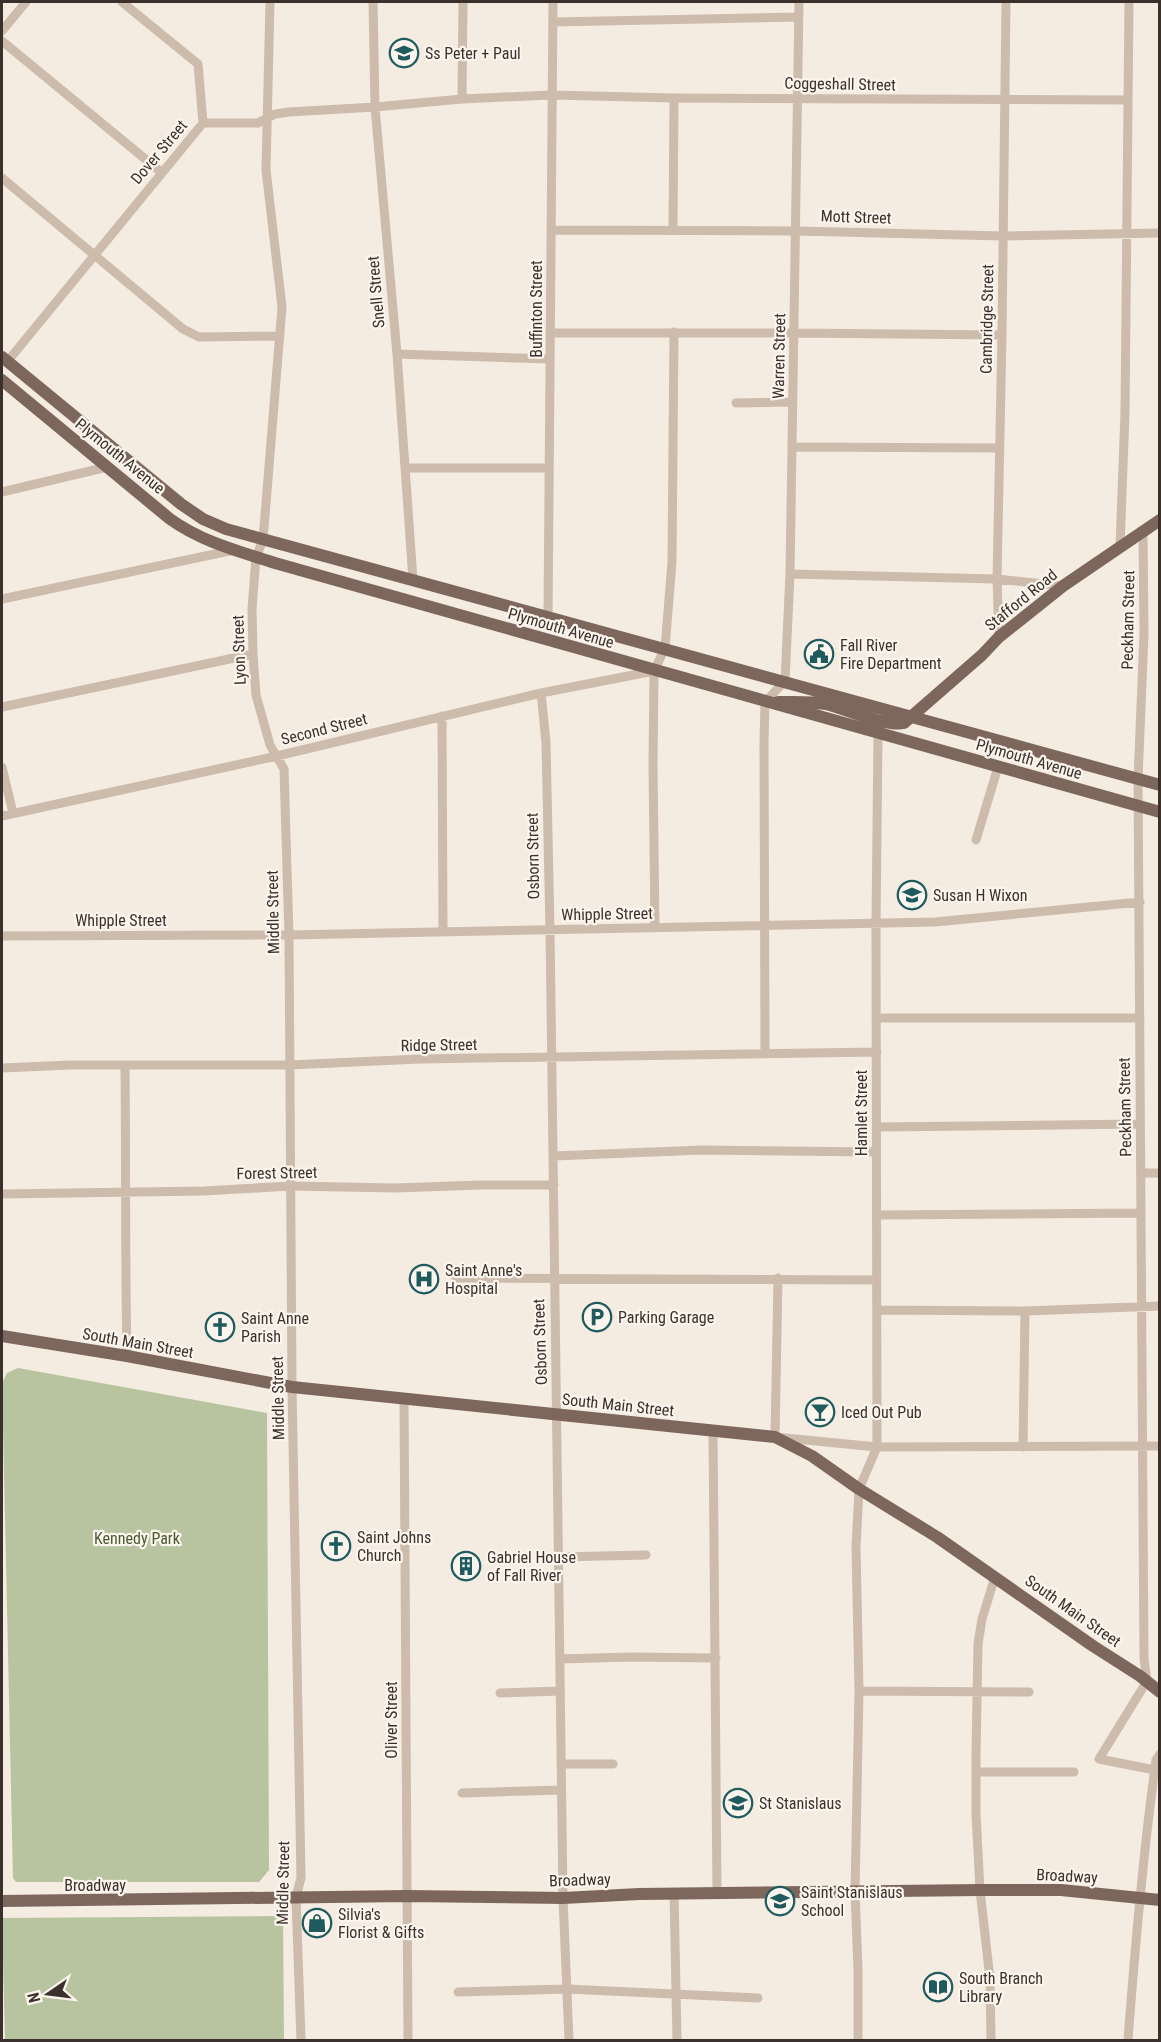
<svg xmlns="http://www.w3.org/2000/svg" width="1161" height="2042" viewBox="0 0 1161 2042" font-family="'Roboto Condensed',sans-serif">
<style>
.green{fill:#b8c4a0}
.lines{fill:none;stroke-linecap:round;stroke-linejoin:round}
.minor{stroke:#cdbbac;stroke-width:9}
.major{stroke:#7d675c;stroke-width:12}
.labels{text-anchor:middle;dominant-baseline:central;stroke-width:4.5;stroke-linejoin:round;paint-order:stroke}
.poi-label{font-size:16px;fill:#3b302b;stroke:#fbf5ee;text-anchor:start}
.street-label{font-size:16px;fill:#3b302b;stroke:#fbf5ee}
.park-label{font-size:16px;fill:#4a5a2e;stroke:#fbf5ee}
</style>
<rect width="100%" height="100%" fill="#f4ebe1"/>
<path class="green" d="M18,1368L267,1413L269,1870L259,1882H16L13,1878L2,1383L7,1373Z
M283,1916L284,2040H5L2,1918Z"/>
<g class="lines">
<path class="minor" d="M122,2L198,64L203,123
M270,2L266,170L282,307L263,540L256,557L252,609L253,654L256,695L270,745L284,769L289,935L292,1387L301,1878L296,1897L301,2040
M373,2L375,107L397,354L413,580
M553,22L798,17
M2,31L26,2
M2,41L161,172
M462,99L463,2
M2,178L183,329L199,337L280,336
M551,230L796,231L1003,236L1160,233
M673,230L674,98
M550,333H794L1002,335
M397,354L550,359
M7,362L203,123H258L275,114L289,112L375,107L462,99L552,95L674,98L1127,100
M736,403L793,402
M792,447L1000,448
M406,468H549
M2,492L107,467
M1143,532L1144,634L1138,779L1144,1659L1147,1681L1099,1759L1155,1770
M1120,547L1125,413L1129,2
M790,574L997,579L1063,586
M2,599L234,550
M548,617L553,2
M999,637L997,579L1002,335L1006,2
M541,693L546,742L550,930L563,1898L569,2040
M2,707L253,654
M442,716L443,931
M2,767L13,813
M2,816L277,756L541,693L654,671
M976,840L998,767
M655,928L653,766L654,671L665,648L672,562L674,332
M2,936L289,935L935,922L1140,902
M876,1018H1140
M765,1053L764,743L765,702L785,681L790,574L799,2
M125,1065C126,1162 125,1259 127,1356
M2,1068L70,1065H289L420,1059L877,1052
M877,1127L1140,1124
M554,1156L702,1150L876,1152
M1141,1173H1160
M2,1194L204,1191L291,1186L395,1188L481,1185H554
M877,1215L1141,1213
M456,1278L876,1280
M778,1278L775,1437L877,1447L1160,1446
M877,1310L1025,1311L1160,1306
M404,1399L408,2040
M713,1431L717,1892
M1023,1447L1025,1311
M559,1557L646,1555
M560,1659L631,1657L716,1658
M859,1691L1029,1692
M500,1693L560,1691
M561,1764H613
M976,1772H1074
M462,1793L561,1790
M674,1893L677,2040
M458,1992L567,1989L758,1998
M858,2040V1969L855,1892L859,1691L856,1547L859,1489L877,1447L876,924L878,734
M991,2040L990,1979L980,1890L976,1814V1755L978,1644L982,1619L995,1577
M1128,2040C1135,1947 1143,1853 1156,1760L1160,1754"/>
<path class="major" d="M2,357L181,504L203,519L226,529L1160,785
M2,380L170,519C202,542 238,551 275,563L1160,812
M778,702C794,702 810,701 826,704C846,709 886,727 904,723L982,655L999,637L1063,586L1160,520
M2,1336L127,1356L292,1387L775,1437L812,1456L859,1489L937,1537L1093,1646L1140,1676L1160,1692
M2,1901L407,1896L563,1898L639,1894L980,1890H1061L1160,1900"/>
</g>
<defs>
<g id="school-ring" transform="scale(1.5)"><circle r="9.5" fill="#fbf5ee" stroke="#1f5a5e" stroke-width="1.5"/><path d="M0-5L7-2L0 1L-7-2ZM-4 1L0 2.5L4 1V4Q0 6-4 4Z" fill="#1f5a5e"/></g>
<g id="civic-ring" transform="scale(1.5)"><circle r="9.5" fill="#fbf5ee" stroke="#1f5a5e" stroke-width="1.5"/><path d="M-.6-6.5H3V-4.5H.6V-3L4-1V1h2V6H-6V1h2V-1L-.6-3ZM-1.2 2.5V6h2.4V2.5Z" fill="#1f5a5e"/></g>
<g id="hospital-ring" transform="scale(1.5)"><circle r="9.5" fill="#fbf5ee" stroke="#1f5a5e" stroke-width="1.5"/><path d="M-5-5h3v3.5h4V-5h3V5h-3V1.5h-4V5h-3Z" fill="#1f5a5e"/></g>
<g id="parking-ring" transform="scale(1.5)"><circle r="9.5" fill="#fbf5ee" stroke="#1f5a5e" stroke-width="1.5"/><path d="M-3.5-5.5H1a3.5 3.5 0 0 1 0 7H-1V5.5H-3.5ZM-1-3.4V-.6H.8a1.4 1.4 0 0 0 0-2.8Z" fill="#1f5a5e"/></g>
<g id="church-ring" transform="scale(1.5)"><circle r="9.5" fill="#fbf5ee" stroke="#1f5a5e" stroke-width="1.5"/><path d="M-1.2-6h2.4v3.5h3.3v2.4h-3.3V6h-2.4V-.1h-3.3v-2.4h3.3Z" fill="#1f5a5e"/></g>
<g id="bar-ring" transform="scale(1.5)"><circle r="9.5" fill="#fbf5ee" stroke="#1f5a5e" stroke-width="1.5"/><path d="M-6-5H6L.8 .8V4.5H3.5V6h-7V4.5H-.8V.8Z" fill="#1f5a5e"/></g>
<g id="building-ring" transform="scale(1.5)"><circle r="9.5" fill="#fbf5ee" stroke="#1f5a5e" stroke-width="1.5"/><path d="M-4-6H4V6H1V3H-1V6H-4ZM-2.5-4.3h1.7v1.8h-1.7ZM.8-4.3h1.7v1.8H.8ZM-2.5-1h1.7V.8h-1.7ZM.8-1h1.7V.8H.8Z" fill="#1f5a5e"/></g>
<g id="shop-ring" transform="scale(1.5)"><circle r="9.5" fill="#fbf5ee" stroke="#1f5a5e" stroke-width="1.5"/><path d="M-5-2.5h2.3a2.7 3.5 0 0 1 5.4 0H5L5.5 6h-11ZM-1.5-2.5h3a1.5 2.3 0 0 0-3 0Z" fill="#1f5a5e"/></g>
<g id="library-ring" transform="scale(1.5)"><circle r="9.5" fill="#fbf5ee" stroke="#1f5a5e" stroke-width="1.5"/><path d="M-6-4Q-3-5.5-.7-3.5V5Q-3 3-6 4ZM6-4Q3-5.5 .7-3.5V5Q3 3 6 4Z" fill="#1f5a5e"/></g>
</defs>
<g fill-rule="evenodd">
<use href="#school-ring" x="404" y="53"/>
<use href="#civic-ring" x="819" y="654"/>
<use href="#school-ring" x="912" y="895"/>
<use href="#hospital-ring" x="424" y="1279"/>
<use href="#parking-ring" x="597" y="1317"/>
<use href="#church-ring" x="220" y="1327"/>
<use href="#bar-ring" x="820" y="1412"/>
<use href="#church-ring" x="336" y="1546"/>
<use href="#building-ring" x="466" y="1566"/>
<use href="#school-ring" x="738" y="1803"/>
<use href="#school-ring" x="780" y="1901"/>
<use href="#shop-ring" x="317" y="1923"/>
<use href="#library-ring" x="938" y="1987"/>
</g>
<g class="labels">
<g class="poi-label">
<text x="425" y="53">Ss Peter + Paul</text>
<text x="840" y="645">Fall River<tspan x="840" dy="18">Fire Department</tspan></text>
<text x="933" y="895">Susan H Wixon</text>
<text x="445" y="1270">Saint Anne's<tspan x="445" dy="18">Hospital</tspan></text>
<text x="618" y="1317">Parking Garage</text>
<text x="241" y="1318">Saint Anne<tspan x="241" dy="18">Parish</tspan></text>
<text x="841" y="1412">Iced Out Pub</text>
<text x="357" y="1537">Saint Johns<tspan x="357" dy="18">Church</tspan></text>
<text x="487" y="1557">Gabriel House<tspan x="487" dy="18">of Fall River</tspan></text>
<text x="759" y="1803">St Stanislaus</text>
<text x="801" y="1892">Saint Stanislaus<tspan x="801" dy="18">School</tspan></text>
<text x="338" y="1914">Silvia's<tspan x="338" dy="18">Florist &amp; Gifts</tspan></text>
<text x="959" y="1978">South Branch<tspan x="959" dy="18">Library</tspan></text>
</g>
<g class="street-label">
<text transform="translate(840 84) rotate(1)">Coggeshall Street</text>
<text transform="translate(159 152) rotate(-50)">Dover Street</text>
<text transform="translate(856 217) rotate(2)">Mott Street</text>
<text transform="translate(376 292) rotate(-95)">Snell Street</text>
<text transform="translate(536 309) rotate(-90)">Buffinton Street</text>
<text transform="translate(987 319) rotate(-89)">Cambridge Street</text>
<text transform="translate(779 356) rotate(-89)">Warren Street</text>
<text transform="translate(120 456) rotate(39)">Plymouth Avenue</text>
<text transform="translate(1021 600) rotate(-39)">Stafford Road</text>
<text transform="translate(1128 620) rotate(-89)">Peckham Street</text>
<text transform="translate(561 628) rotate(16)">Plymouth Avenue</text>
<text transform="translate(239 650) rotate(-92)">Lyon Street</text>
<text transform="translate(324 729) rotate(-14)">Second Street</text>
<text transform="translate(1029 759) rotate(16)">Plymouth Avenue</text>
<text transform="translate(533 856) rotate(-91)">Osborn Street</text>
<text transform="translate(273 912) rotate(-91)">Middle Street</text>
<text transform="translate(607 914) rotate(-1)">Whipple Street</text>
<text x="121" y="920">Whipple Street</text>
<text transform="translate(439 1045) rotate(-1)">Ridge Street</text>
<text transform="translate(1125 1107) rotate(-91)">Peckham Street</text>
<text transform="translate(861 1113) rotate(-90)">Hamlet Street</text>
<text transform="translate(277 1173) rotate(-1)">Forest Street</text>
<text transform="translate(540 1342) rotate(-92)">Osborn Street</text>
<text transform="translate(138 1343) rotate(10)">South Main Street</text>
<text transform="translate(278 1398) rotate(-91)">Middle Street</text>
<text transform="translate(618 1405) rotate(6)">South Main Street</text>
<text transform="translate(1073 1611) rotate(35)">South Main Street</text>
<text transform="translate(391 1720) rotate(-90)">Oliver Street</text>
<text transform="translate(1067 1876) rotate(3)">Broadway</text>
<text transform="translate(580 1880) rotate(-2)">Broadway</text>
<text transform="translate(283 1883) rotate(-89)">Middle Street</text>
<text x="95" y="1885">Broadway</text>
</g>
<g class="park-label">
<text x="137" y="1538">Kennedy Park</text>
</g>
</g>
<rect width="1161" height="2042" fill="none" stroke="#3b302b" stroke-width="6"/>
<g transform="translate(48 1994) rotate(256)" stroke="#fbf5ee" stroke-width="4.5" paint-order="stroke">
<path d="M0-4.5L10 22L0 15L-10 22Z" fill="#3b302b"/>
<text y="-9" font-size="16" font-weight="bold" text-anchor="middle" fill="#3b302b">N</text>
</g>
</svg>
